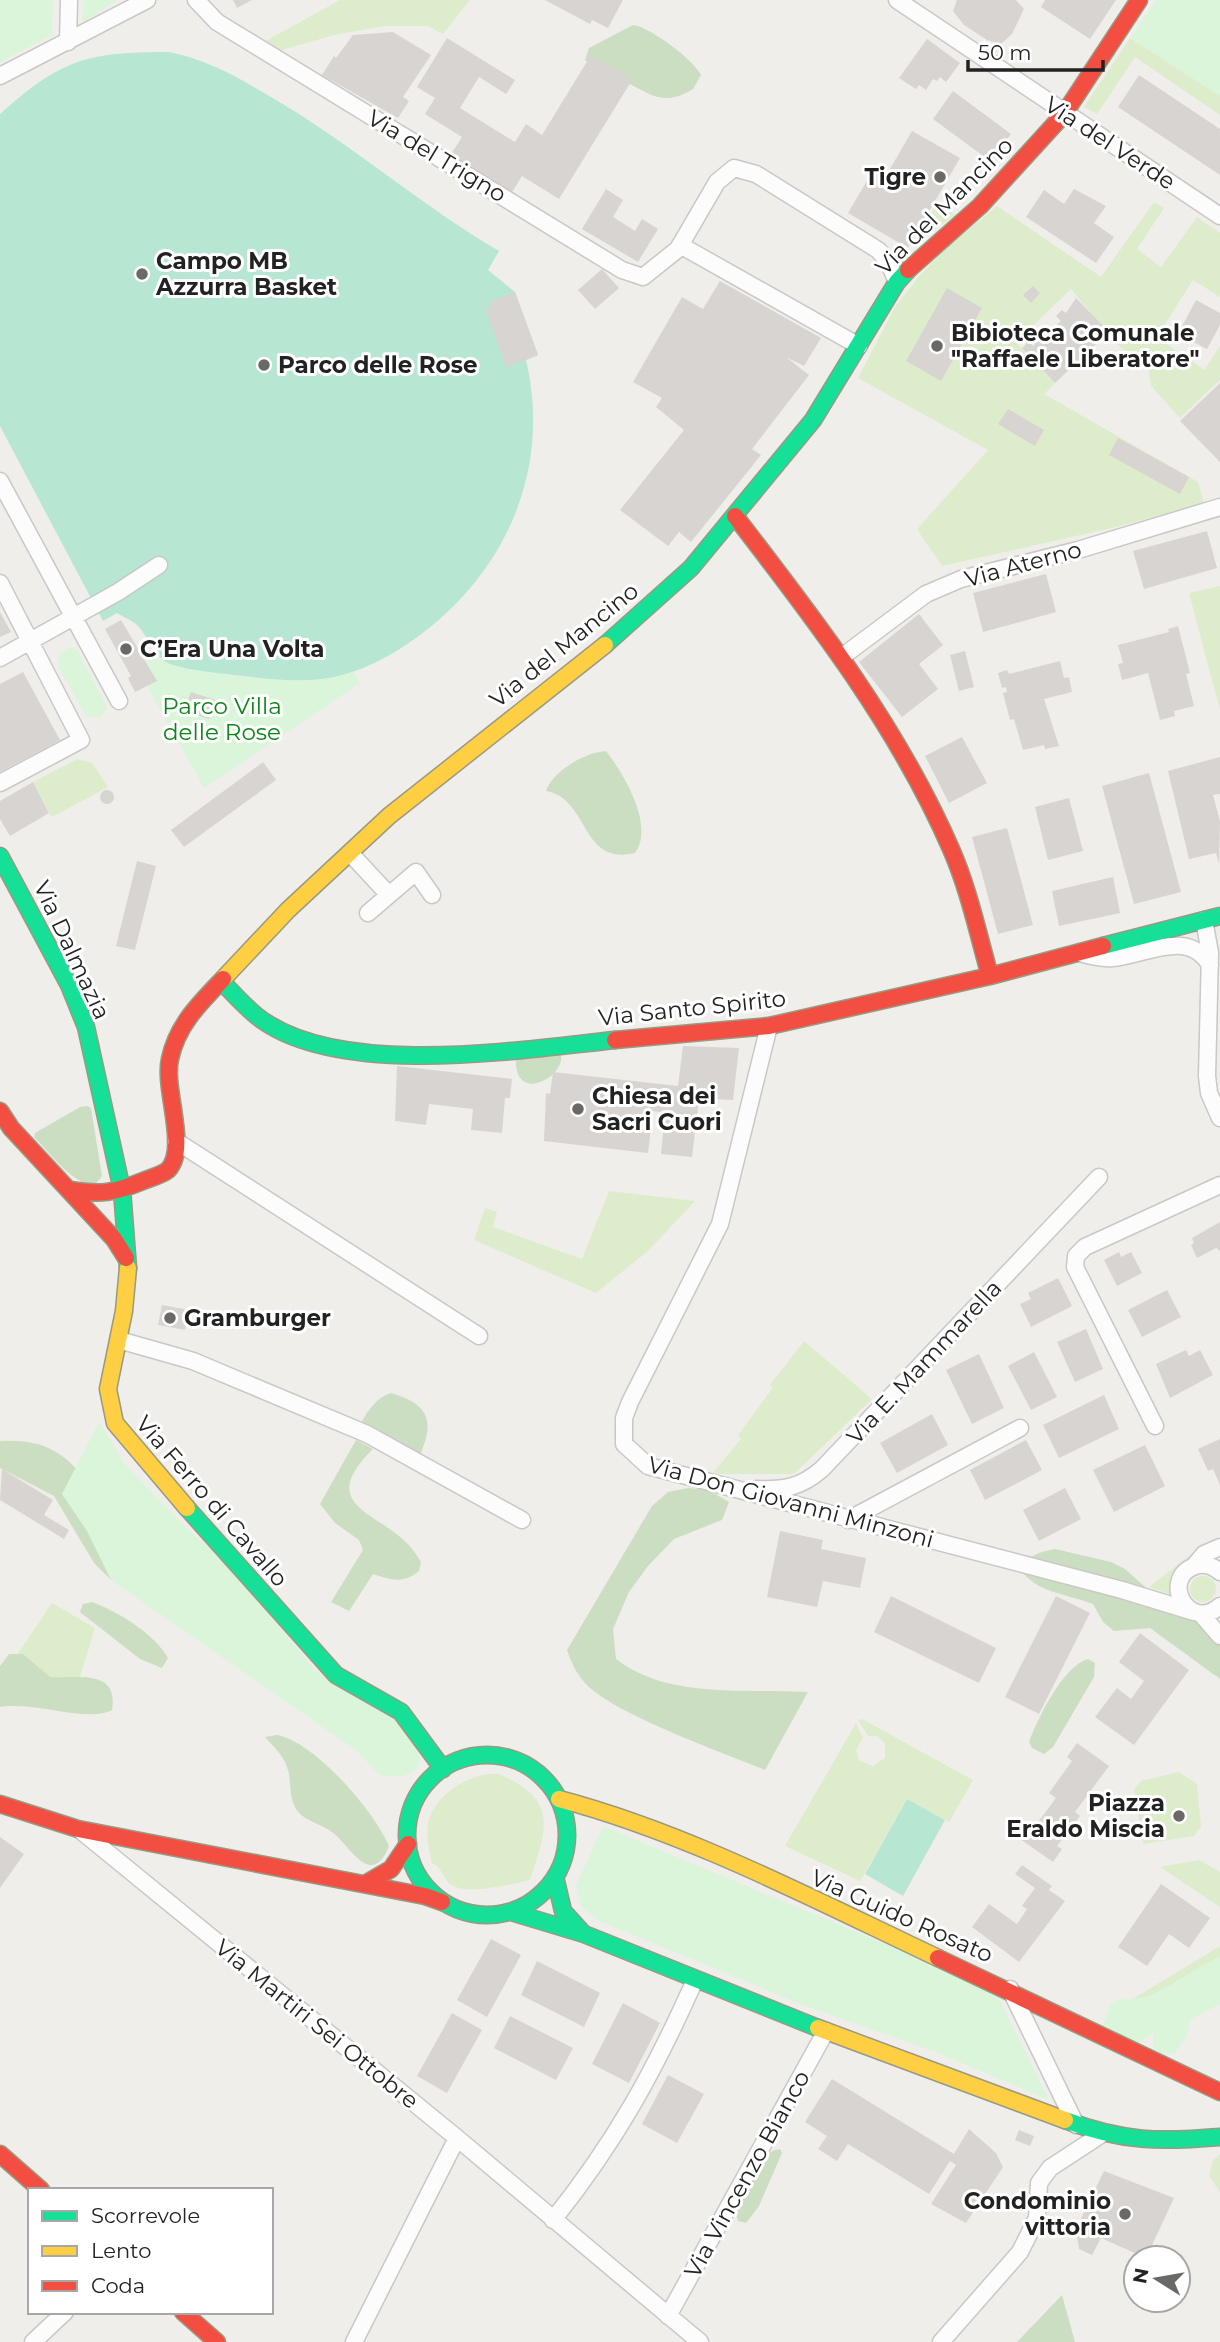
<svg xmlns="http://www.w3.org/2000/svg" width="1220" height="2342" viewBox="0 0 1220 2342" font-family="Montserrat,sans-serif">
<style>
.grass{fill:#ddeccb}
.forest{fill:#cbdec1}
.park{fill:#daf5da}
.pitch{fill:#b7e6d2}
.building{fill:#d7d4d2}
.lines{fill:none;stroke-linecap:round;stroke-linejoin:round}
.street-casing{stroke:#c9c8c7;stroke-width:19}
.fast-casing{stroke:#999a82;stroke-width:19}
.slow-casing{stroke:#999a82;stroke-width:19}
.jam-casing{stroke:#999a82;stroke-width:19}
.street{stroke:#fdfcfc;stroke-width:16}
.fast{stroke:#16e098;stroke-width:16}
.slow{stroke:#ffcf43;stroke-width:16}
.jam{stroke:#f24e42;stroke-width:16}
.poi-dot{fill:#6a6968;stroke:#fff;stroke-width:2.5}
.labels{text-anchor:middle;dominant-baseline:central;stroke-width:6;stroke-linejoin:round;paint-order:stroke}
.street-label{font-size:23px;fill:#222;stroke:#fff}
.poi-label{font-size:23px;font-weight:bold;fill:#222;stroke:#fff;text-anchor:start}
.park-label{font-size:23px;fill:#0c8416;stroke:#fff}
</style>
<rect width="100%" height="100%" fill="#f0eeeb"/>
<path class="grass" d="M340,0H470L443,34L428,26H385L334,35L282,50L264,42Z
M1130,38L1220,96V115L1135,57L1097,114L1084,107Z
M1154,202L1164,208L1137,249L1161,267L1197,217L1220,233V297L1193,280L1157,337L1204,370L1220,346V380L1180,418L1151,386L1148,366L1116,344L1071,289L1016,342L1055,383L1044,394L1198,482L1204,503L1116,527L942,566L917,529L988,450L858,378L895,307L920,275L950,245L997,206L1101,277Z
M937,203L955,215L914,244Z
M1220,586V710L1189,593Z
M77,759L92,763L108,787L52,817L33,782Z
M609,1191L695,1201L648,1251L596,1293L474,1240L485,1208L497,1212L493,1227L582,1259Z
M804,1341L872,1399L794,1474H712L741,1439L738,1435L772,1389L770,1385Z
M1194,1552L1179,1568L1172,1595L1149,1587Z
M1190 1589a13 13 0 1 1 26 0a13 13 0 1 1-26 0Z
M52,1603L95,1628L71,1706L17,1655Z
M862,1719L973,1780L949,1822L907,1799L860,1881L785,1846L856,1723L863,1738L856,1750L859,1760L873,1766L885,1758V1743L877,1736H868L858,1720Z
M1179,1772L1197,1784L1201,1826L1194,1836L1143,1844L1134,1789L1141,1781Z
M499,1774C559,1801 547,1827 530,1880C512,1884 463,1897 449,1883C442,1876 442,1867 432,1863C429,1850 426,1837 428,1824C434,1794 470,1772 499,1774Z
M1199,1860L1220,1872V1907L1160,1867Z
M1220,1946V1957C1197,1966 1150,2003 1131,2000Z
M1220,2154V2192L1209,2176L1213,2160Z"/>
<path class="forest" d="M633,25C650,27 694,60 701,75L693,89C665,106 653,96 628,83C610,74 601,74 585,60L589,48Z
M606,751C624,774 655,826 635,853C580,866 590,799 546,791C553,770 587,752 606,751Z
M561,1055C565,1078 514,1104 516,1059Z
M87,1106L91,1108L102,1176L94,1186C69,1181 52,1155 34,1137L35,1133L80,1107Z
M391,1393C429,1404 435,1421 420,1455L361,1423C369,1409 376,1398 391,1393Z
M356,1440L373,1449C316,1505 376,1511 408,1544C413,1549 417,1556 421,1562L419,1571C403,1584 392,1580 373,1574L349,1611L331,1602L363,1550L359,1540L335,1523L320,1504Z
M0,1441C43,1439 64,1451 89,1484C94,1491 102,1498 105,1506C112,1529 116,1553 121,1576L111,1580L94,1563L54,1496L0,1468Z
M688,1488L708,1490L729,1502L722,1520L674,1539L648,1566L629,1592L613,1629L616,1659C669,1700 745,1688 808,1692L765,1770C722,1752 613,1714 585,1683C576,1673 571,1662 567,1650L652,1506L668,1492Z
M1055,1549L1111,1562L1125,1569L1152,1593L1198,1617L1220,1641V1679L1150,1628L1114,1631L1103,1622L1093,1604C1067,1594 1036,1593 1020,1569C1027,1556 1041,1551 1055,1549Z
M92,1602C117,1611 155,1634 168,1658L162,1668L140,1659L80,1612L83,1604Z
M9,1654H23L50,1677C77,1679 119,1668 112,1710C87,1723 34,1701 0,1707V1666Z
M1088,1659L1095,1663L1094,1677L1053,1747L1044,1754L1032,1748L1029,1742C1038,1718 1063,1666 1088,1659Z
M277,1735C315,1742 374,1811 389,1846C371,1891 349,1844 332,1832C320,1823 305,1822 296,1809C288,1796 292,1780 287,1767C283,1755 273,1746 265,1737Z
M780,2149L782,2153L759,2206L746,2223L738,2221L735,2208C745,2190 758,2151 780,2149Z
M1062,2295L1075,2342H1017Z"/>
<path class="park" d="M0,0H53L52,35L0,62Z
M84,0H117L82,23Z
M1156,0H1220V96L1130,38Z
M71,647L77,650L105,702L107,707L100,718L86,716L58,666L60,652Z
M144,656C212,674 283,689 353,671L360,683L204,788L178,741L177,730L167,722L147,686L156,681Z
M99,1422L125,1464L188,1530L221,1557L316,1671L397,1721L412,1736L420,1758L416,1770L402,1777L379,1775L357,1751L111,1580L87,1531L62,1494Z
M603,1826L914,1956L997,1995L1049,2100L938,2053L800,2004L597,1920L581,1906L576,1885Z
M1220,1957V2004L1191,2019L1186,2038L1174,2054L1154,2053L1153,2033L1137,2044L1103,2025L1110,2005L1118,1999C1158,2003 1184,1972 1220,1957Z"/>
<path class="pitch" d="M169,52C209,60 241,79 276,100C354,146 422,206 499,251L488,270L515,292L538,355L526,360C551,465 509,567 424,632C395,654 365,671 329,678C301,682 272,680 244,676C227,674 180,670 166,662C153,655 147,634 136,624C131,620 123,617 117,613L103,621L0,426V114C62,59 87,52 169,52Z
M907,1799L945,1820L903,1896L865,1874Z"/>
<path class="building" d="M233,0H252L237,8Z
M545,0H623L608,28L592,20L590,24Z
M957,0H1016L1024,9L1012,34L1001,44L987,40L964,25L953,11Z
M1045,0H1116L1090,39L1041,7Z
M393,32L431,55L403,97L409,101L398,118L322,75L334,56L336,58L353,35Z
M447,38L515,80L506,94L479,77L460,108L515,142L526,124L542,135L591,55L632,80L559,199L522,176L511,194L450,156L462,137L425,114L435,98L417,87Z
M927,39L960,63L946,82L940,77L937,81L933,79L926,90L919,85L916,89L899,78Z
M1139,75L1220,129V175L1118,107Z
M953,91L1011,134L990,161L933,119Z
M912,131L960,158L908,248L848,213L875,167L887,174Z
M606,189L623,200L613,217L635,231L642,219L658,229L638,262L582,229Z
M1074,189L1106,206L1094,223L1114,237L1096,263L1026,217L1044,190L1064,204Z
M602,269L619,288L595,309L578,290Z
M720,281L821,338L804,366L786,357L809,375L752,449L761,455L691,542L679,532L668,546L620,510L684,430L656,407L662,398L633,382L682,297L703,309Z
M1033,286L1040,293L1031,303L1023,295Z
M947,288L982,308L941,381L906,361Z
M515,292L538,355L506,367L485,309L492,306V301Z
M1076,298L1109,332L1055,383L1022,348L1029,341L1033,346L1040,339L1034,334L1039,329L1046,336L1061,321L1056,316L1062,310L1066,313Z
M1196,300L1220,313V325L1207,349L1178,334Z
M1220,383V462L1180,421Z
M1008,409L1044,430L1035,446L998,424Z
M1118,438L1189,477L1180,494L1109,455Z
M1207,531L1217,568L1144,589L1133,551Z
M1046,574L1056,612L983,632L973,593Z
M0,612L11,632L0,637Z
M919,614L943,645L919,664L938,689L902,717L859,662Z
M121,620L157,681L135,692L128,678L131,676L105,629Z
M1178,626L1190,673L1186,674L1194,706L1174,711L1175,716L1160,720L1148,673L1122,680L1118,664L1123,663L1118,645L1169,632L1168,629Z
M965,651L974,687L959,691L950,655Z
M1060,661L1064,678L1069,677L1072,692L1044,699L1059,746L1045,749L1044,745L1023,750L1014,719L1010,720L1003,693L1007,692L1006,687L1002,688L998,673L1007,670L1009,674Z
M23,672L60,740L0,772V684Z
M191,692L215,700L209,719L184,711Z
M962,737L987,783L949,803L925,756Z
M1220,757V794L1213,795L1220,821L1219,864L1216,853L1189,859L1168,771Z
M263,762L276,780L184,847L171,830Z
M1149,773L1181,892L1134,904L1102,786Z
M33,782L49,813L10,836L0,819V801Z
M100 797a7 7 0 1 1 14 0a7 7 0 1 1-14 0Z
M1069,798L1083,851L1048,860L1035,807Z
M1007,828L1033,925L998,934L972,837Z
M137,861L156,866L135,950L116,946Z
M1113,877L1120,913L1059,926L1052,891Z
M683,1046L739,1048L733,1100L712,1099L713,1092L700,1091L692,1157L661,1154L665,1113L653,1111L648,1153L544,1141L546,1093L550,1094L553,1072L678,1086Z
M397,1066L512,1079L510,1098H505L502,1133L471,1130L473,1109L429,1104L426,1125L395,1121Z
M1220,1222V1251L1216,1248L1197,1258L1191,1245L1194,1243L1192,1238Z
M1119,1252L1121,1257L1131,1252L1142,1273L1117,1286L1104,1260Z
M1058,1278L1072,1306L1031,1327L1020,1304L1031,1299L1028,1293Z
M1167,1290L1181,1317L1142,1337L1128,1310Z
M162,1305L189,1310L185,1330L158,1325Z
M1086,1329L1103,1369L1075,1382L1057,1342Z
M1186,1350L1189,1356L1200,1350L1213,1375L1170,1398L1156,1364Z
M1034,1352L1057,1397L1031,1410L1008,1366Z
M979,1354L1004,1408L972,1424L946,1370Z
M1104,1395L1119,1429L1059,1458L1043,1425Z
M932,1414L948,1445L897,1473L880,1443Z
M1220,1439V1485L1213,1469L1208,1471L1198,1449Z
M1026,1440L1042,1470L985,1500L970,1470Z
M1145,1445L1165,1486L1114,1512L1093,1470Z
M2,1469L53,1500L44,1515L69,1530L64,1539L0,1500Z
M1065,1488L1081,1519L1039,1541L1023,1510Z
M780,1531L823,1540L821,1549L866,1558L860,1588L823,1581L817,1607L767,1597Z
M891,1596L996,1648L979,1683L874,1632Z
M1056,1596L1090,1613L1039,1714L1005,1697Z
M1140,1633L1189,1670L1134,1745L1095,1717L1117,1688L1131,1699L1144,1681L1119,1662Z
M1077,1743L1109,1766L1075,1812L1080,1816L1057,1846L1062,1849L1053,1862L1020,1839L1029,1827L1033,1829L1056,1798L1049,1793L1072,1761L1067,1757Z
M0,1837L24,1854L0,1888Z
M1022,1865L1052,1886L1049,1890L1065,1901L1019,1962L972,1927L989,1904L1017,1924L1027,1909L1022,1906L1035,1888L1015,1874Z
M1161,1884L1210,1918L1189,1948L1169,1934L1147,1966L1118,1947Z
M491,1939L521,1955L487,2017L457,2000Z
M537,1961L600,1993L584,2027L521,1995Z
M623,2003L660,2023L629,2083L592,2064Z
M452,2013L482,2030L447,2093L417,2076Z
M510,2016L573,2048L556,2080L494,2048Z
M668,2075L704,2094L677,2143L642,2124Z
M832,2079L954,2154L969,2129L996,2153L1003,2167L966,2223L931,2204L956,2165L950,2161L929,2194L848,2144L837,2161L818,2149L827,2136L805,2122Z
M1019,2130L1034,2136L1030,2146L1015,2140Z
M1104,2171L1174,2198L1146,2258L1101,2238L1092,2255L1079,2249L1076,2229Z"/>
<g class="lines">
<g class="street-casing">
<path id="street" d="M196,0L217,22L622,270L643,277L678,249L717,182L734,168L756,174L878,250L888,261L897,282
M897,0L1220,216
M68,42L69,0
M0,76L147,0
M680,245L859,346
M0,481L119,701
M0,583L81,740L0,783
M843,656L926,594L961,579L1078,550L1220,507
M0,658L118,592L159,565
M350,853L389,895L416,872L432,895
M368,913L389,895
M1204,920L1210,953L1207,1076L1209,1093L1220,1118
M1080,953C1091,956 1102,959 1113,958C1146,955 1188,928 1210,965
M769,1026L720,1224L630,1402L624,1418V1444L648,1466L1122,1590L1194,1612
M176,1141L479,1336
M119,1340L193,1361L367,1434L522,1520
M1155,1426L1075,1267L1076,1256L1085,1247L1220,1185
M756,1489C784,1490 800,1488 822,1469L1099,1177
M848,1520L1020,1428
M1194,1566L1204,1554L1220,1547
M1220,1572C1213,1566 1204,1563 1195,1566C1159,1579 1189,1633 1220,1606
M1201,1614L1220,1636
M80,1830L457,2138L700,2342
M1010,1989L1076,2125
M553,2220C616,2141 654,2072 695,1980
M668,2316L826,2031
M33,2342L65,2312
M354,2342L457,2138
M941,2342L1020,2252L1037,2218L1039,2183L1050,2168L1102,2134"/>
</g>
<g class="fast-casing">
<path id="fast" d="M605,645L691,568L813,420L897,282L908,270
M0,856L69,985L86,1027L122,1190L128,1268
M1103,946L1220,916
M222,982C235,995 249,1012 265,1022C348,1077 519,1050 615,1040
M187,1508L336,1675L401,1712L443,1769
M407 1835a80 80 0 1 1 160 0a80 80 0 1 1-160 0Z
M555,1877L563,1911L582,1932
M511,1912L584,1934L818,2028
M1065,2120C1123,2142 1160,2142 1220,2137"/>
</g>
<g class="slow-casing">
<path id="slow" d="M223,979L288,910L389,816L605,645
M128,1268L124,1311L108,1389L115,1423L187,1508
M559,1799C688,1833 817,1901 938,1958
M818,2028L1065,2120"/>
</g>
<g class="jam-casing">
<path id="jam" d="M908,270L980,206L1064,114L1139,0
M735,516C816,621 898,727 951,849C969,890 978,934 990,976
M615,1040L769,1026L990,976L1103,946
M0,1111L11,1128L114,1239L126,1258
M70,1190C101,1195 114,1193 143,1181C150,1178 162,1175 168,1170C189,1148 163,1089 170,1059C177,1025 200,1003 223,979
M0,1804L78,1829L425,1896L442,1902
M365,1884L391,1869L408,1844
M938,1958L1220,2092
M0,2154L41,2190
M183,2312L217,2342"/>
</g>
<use href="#street" class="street"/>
<use href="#fast" class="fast"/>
<use href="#slow" class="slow"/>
<use href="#jam" class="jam"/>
</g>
<g class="poi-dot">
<circle cx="940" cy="177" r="7"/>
<circle cx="142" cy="274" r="7"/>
<circle cx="937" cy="346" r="7"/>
<circle cx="264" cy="365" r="7"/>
<circle cx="126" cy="649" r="7"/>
<circle cx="578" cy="1109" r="7"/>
<circle cx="170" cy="1318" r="7"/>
<circle cx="1179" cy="1816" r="7"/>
<circle cx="1125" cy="2214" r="7"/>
</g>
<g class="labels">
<g class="street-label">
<text transform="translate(1110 143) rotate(33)">Via del Verde</text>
<text transform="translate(437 156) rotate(31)">Via del Trigno</text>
<text transform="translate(944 206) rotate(-45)">Via del Mancino</text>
<text transform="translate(1023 564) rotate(-15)">Via Aterno</text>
<text transform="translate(564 645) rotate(-39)">Via del Mancino</text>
<text transform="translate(72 950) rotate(65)">Via Dalmazia</text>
<text transform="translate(692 1008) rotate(-6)">Via Santo Spirito</text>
<text transform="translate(924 1362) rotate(-47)">Via E. Mammarella</text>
<text transform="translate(212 1501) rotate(49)">Via Ferro di Cavallo</text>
<text transform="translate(791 1502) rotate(15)">Via Don Giovanni Minzoni</text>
<text transform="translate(902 1916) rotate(24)">Via Guido Rosato</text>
<text transform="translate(317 2024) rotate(39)">Via Martiri Sei Ottobre</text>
<text transform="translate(747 2174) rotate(-61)">Via Vincenzo Bianco</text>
</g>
<g class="poi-label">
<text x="926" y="177" text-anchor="end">Tigre</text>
<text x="156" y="261">Campo MB<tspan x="156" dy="26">Azzurra Basket</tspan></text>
<text x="951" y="333">Bibioteca Comunale<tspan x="951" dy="26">"Raffaele Liberatore"</tspan></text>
<text x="278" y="365">Parco delle Rose</text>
<text x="140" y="649">C’Era Una Volta</text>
<text x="592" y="1096">Chiesa dei<tspan x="592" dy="26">Sacri Cuori</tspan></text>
<text x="184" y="1318">Gramburger</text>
<text x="1165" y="1803" text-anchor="end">Piazza<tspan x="1165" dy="26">Eraldo Miscia</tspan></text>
<text x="1111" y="2201" text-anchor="end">Condominio<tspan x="1111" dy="26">vittoria</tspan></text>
</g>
<g class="park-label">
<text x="222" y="706">Parco Villa<tspan x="222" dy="26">delle Rose</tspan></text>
</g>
</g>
<rect x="28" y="2188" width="245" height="126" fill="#ffffff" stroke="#a7a7a7" stroke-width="2"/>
<rect x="42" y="2211" width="35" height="10" fill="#16e098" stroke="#a7a7a7" stroke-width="2"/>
<text x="91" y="2223" font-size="21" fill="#222222">Scorrevole</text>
<rect x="42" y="2246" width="35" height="10" fill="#ffcf43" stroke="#a7a7a7" stroke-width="2"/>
<text x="91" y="2258" font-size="21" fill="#222222">Lento</text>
<rect x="42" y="2281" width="35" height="10" fill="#f24e42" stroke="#a7a7a7" stroke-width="2"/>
<text x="91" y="2293" font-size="21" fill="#222222">Coda</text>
<g transform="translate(1157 2279) rotate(281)"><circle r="33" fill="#ffffff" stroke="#a7a7a7" stroke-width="2"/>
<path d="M0-5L12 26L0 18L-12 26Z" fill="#6a6968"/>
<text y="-10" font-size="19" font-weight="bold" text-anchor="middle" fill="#222222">N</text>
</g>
<path d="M968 60v10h135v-10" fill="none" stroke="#222222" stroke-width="3.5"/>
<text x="978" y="60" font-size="21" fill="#222222" stroke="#ffffff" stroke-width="5" paint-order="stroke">50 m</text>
</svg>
